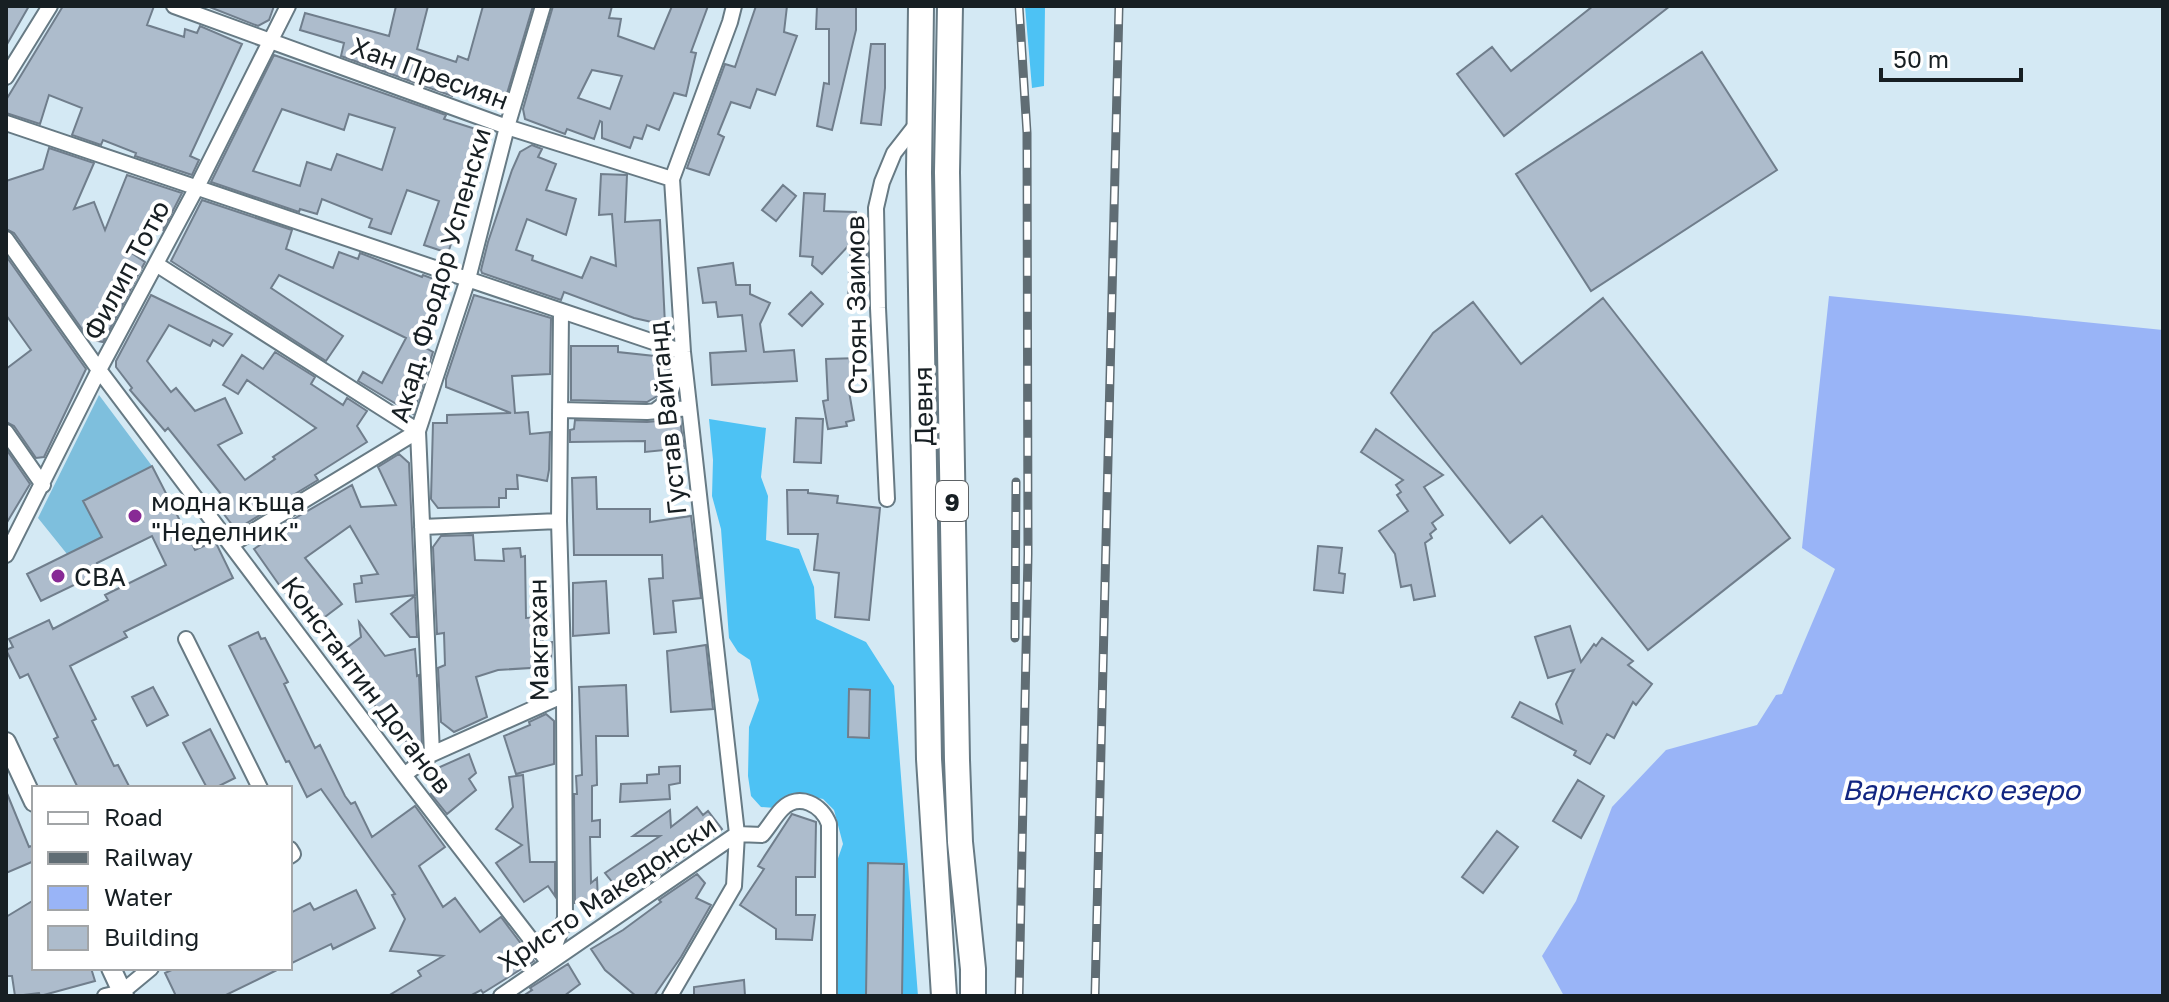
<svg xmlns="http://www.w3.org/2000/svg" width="2169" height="1002" viewBox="0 0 2169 1002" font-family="'Golos Text',sans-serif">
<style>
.green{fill:#7ebfdd}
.forest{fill:#4dc2f4}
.water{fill:#99b4f7}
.building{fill:#adbccc;stroke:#707e8c;stroke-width:2;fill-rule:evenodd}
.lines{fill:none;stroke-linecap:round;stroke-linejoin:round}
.minor-casing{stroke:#677a84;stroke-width:18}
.tertiary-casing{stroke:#677a84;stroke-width:22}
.trunk-casing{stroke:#677a84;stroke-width:28}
.minor{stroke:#fff;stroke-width:14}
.tertiary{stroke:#fff;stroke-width:18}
.trunk{stroke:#fff;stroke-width:24}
.rail-casing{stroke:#606d74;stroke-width:9}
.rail{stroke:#fff;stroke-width:6;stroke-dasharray:18;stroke-linecap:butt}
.poi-dot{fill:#882a95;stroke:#fff;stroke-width:3}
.labels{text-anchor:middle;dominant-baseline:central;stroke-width:8;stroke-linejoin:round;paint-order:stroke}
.shield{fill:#fff;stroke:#5d6265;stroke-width:2}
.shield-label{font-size:24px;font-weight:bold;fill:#171f23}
.street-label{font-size:26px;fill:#171f23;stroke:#fff}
.poi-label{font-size:26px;fill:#171f23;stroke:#fff;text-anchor:start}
.water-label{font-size:28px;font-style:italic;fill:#122682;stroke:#fff}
</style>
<rect width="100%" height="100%" fill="#d4e9f4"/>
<path class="green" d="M99,395L152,466L84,501L103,540L89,547L87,544L67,554L38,518Z"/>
<path class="forest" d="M1025,6H1045L1044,86L1032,88Z
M709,419L766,428L761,477L768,496L766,540L799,549L814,587L816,619L866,642L894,686L918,996H838L832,988V962L837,945L835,933L836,864L843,844L834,810L823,799L793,793L775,808L761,807L751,796L748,776L749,727L759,700L750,660L738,652L729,638L721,529L712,496L713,460Z"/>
<path class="water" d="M1829,296L2163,330V996H1564L1542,956L1576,901L1612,807L1666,750L1757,725L1776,695L1782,694L1835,569L1802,548Z"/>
<path class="building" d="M6,6H29L6,46Z
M63,6H154L147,25L184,37L185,29L197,33L200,26L242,44L190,156L199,160L192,175L135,156L136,153L103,140L101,145L72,135L82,108L49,95L40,124L6,113V100Z
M207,6H274L269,20L258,26Z
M396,6H428L417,49L456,62L458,56L468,60L483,6H533L506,97L495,102L454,89L452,96L341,56L344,43L300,30L305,13L389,36Z
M553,6H612L609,18L621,19L618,36L654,49L672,6H708L691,52L696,53L686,96L674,93L659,130L647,125L642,139L634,137L630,148L602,138V122L600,121L594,139L567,129L565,134L525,119L523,109ZM592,70L622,76L610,109L578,98Z
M756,6H787L784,32L797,36L775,95L757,89L750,108L731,102L718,134L724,137L709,175L687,168L725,64L735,67Z
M817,6H856V30L832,130L817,126L824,83L829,84V29H816Z
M1593,6H1670L1504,136L1457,74L1492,47L1511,71Z
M871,44H885V88L881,125L861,123Z
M1702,52L1777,170L1591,291L1516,174Z
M274,55L446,115L444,119L488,133L448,253L424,245L439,201L407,190L391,234L369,227L372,219L322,199L317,214L300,209L299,212L211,182ZM282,109L344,130L349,114L395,128L382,170L337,154L331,170L307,162L300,186L253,171Z
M532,145L542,149L538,157L556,164L546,190L576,199L566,235L527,219L516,250L533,256L532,260L582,278L591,257L616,266L612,214L599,215L601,174L627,175L625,222L660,220L665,325L634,318L564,292L561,300L482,273L481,270L488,242L512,170L520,152Z
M49,148L94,163L74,209L94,202L105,230L127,175L182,193L163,230L147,223L133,254L145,262L103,342L89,339L14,233L6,229V181L43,169Z
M783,185L796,196L776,221L762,210Z
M804,193L825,194L824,211L856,212V226H866L852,241H867L866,301L848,300L851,243L822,274L812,265L813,257L800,256Z
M202,200L292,230L286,249L333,268L339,252L358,259L360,253L422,277L423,275L447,284L424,347L433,352L413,414L358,381L363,372L382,383L406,338L279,275L271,288L343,336L326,361L171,261Z
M6,256L86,369L44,457L36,458L14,426L6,422V369L31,350L6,315Z
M733,263L736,285H750V294L770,303L760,324L764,352L794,350L797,381L712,385L710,353L746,351L742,315L718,317L716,302L703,303L698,268Z
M811,292L823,304L802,326L789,314Z
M151,295L232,334L223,346L213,340L210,346L169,325L147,361L171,392L176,388L195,411L225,398L242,433L218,445L245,480L275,459L273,457L316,428L247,380L238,394L223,385L242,355L263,369L275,352L315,377L311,384L343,405L347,398L367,411L357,426L367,442L315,475L318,480L242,526H233L220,509L229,504L168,428L165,431L130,390L132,388L116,367V361Z
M474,295L551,318L550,374L512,376L515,413L528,412L530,434L550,432L549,470L547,481L517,475L518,489H506V498H499V507L438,508L431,499L433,423H447V415L511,413L446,387V379Z
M1603,298L1790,538L1648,650L1542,516L1510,543L1391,393L1433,333L1473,302L1521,364Z
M571,346H618V352L664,357L670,362L659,395L647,402L571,400Z
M859,358L860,380H847L854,420L846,422L847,426L828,429L823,401L828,400L826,359Z
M796,418L823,419L821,463L794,462Z
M680,419L684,448L645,452V441L570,442V430L574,429L575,420L647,422Z
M1376,429L1443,475L1424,487L1443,515L1432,523L1436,529L1430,534L1432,538L1425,543L1435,596L1414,600L1411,585L1401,587L1395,554L1379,531L1408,511L1397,495L1401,492L1396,485L1403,480L1361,452Z
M6,449L30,484L6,524Z
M399,454L409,463L415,595L356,602L354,584L362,583L361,576L378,574L350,526L305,558L342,604L313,626L282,589L254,549L287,527H280L352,485L361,507L396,505L378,467Z
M152,466L195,550L215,541L233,578L124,632L127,637L70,666L96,719L92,721L114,766L118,765L130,788H78L54,739L58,737L28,674L20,678L6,650L13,647L9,639L49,620L53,629L108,600L105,595L166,565L152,536L97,563L101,572L41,601L27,574L102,537L83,501Z
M596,477L597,509H650V522L691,516L701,598L673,601L676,632L654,634L649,579L663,578L662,555H574L572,478Z
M787,490H808V493L838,496L837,503L880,508L869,620L835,617L839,573L814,570L818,534H788Z
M473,535L475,560L504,561L503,549L520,548L521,557L525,556L526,618L542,617L543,643L552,642L551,661L544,662L546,667L498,670L476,677L487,717L454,732L441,722L438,668L445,665L444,633L437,634L433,547L441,536Z
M1318,546L1342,548L1339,573L1345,574L1343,593L1314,590Z
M606,581L609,633L573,636V583Z
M415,596L417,637H410L391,614Z
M359,622L385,656L415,649L417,676L419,675L422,745L413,749L361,690L363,688L336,656L361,637Z
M1570,626L1581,662L1594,644L1596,646L1602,638L1633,661L1628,665L1652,684L1636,705L1633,702L1614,738L1607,734L1590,764L1574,755L1576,751L1512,717L1520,702L1562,723L1556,704L1574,670L1548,678L1535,637Z
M258,632L261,639L265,638L288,682L284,684L315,748L320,745L345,796L351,804L355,802L372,837L415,806L445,847L419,866L443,907L455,898L480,932L501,917L534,961L483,993L481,990L470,996H388L421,976L418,971L443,956L390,951L405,919L392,895L395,894L321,789L307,797L289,761L286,762L229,646Z
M706,645L713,709L671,712L667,651Z
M626,685L628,736H596L597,785L592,786V821L600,820V837H590L591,883L597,878L598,903H575L574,794H577L576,776L582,775L579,687Z
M153,687L168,715L147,726L132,697Z
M849,689L870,690L869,738L848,737Z
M546,714L554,721V764L516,774L504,736L530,725L529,722Z
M210,729L235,778L215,788H207L183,743Z
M469,754L476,773L469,779L476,790L447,814L431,794L435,791L428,780L431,771Z
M680,766V783L669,785L670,799L620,802L621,784L647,783V775L659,774V767Z
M523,775L530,862H555V896L548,886L524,902L496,863L522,845L496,829L513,807L509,777Z
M1578,780L1604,796L1581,838L1553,821Z
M6,791L29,847L34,845V861L6,873Z
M697,807L703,815L708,811L722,829L647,883L640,873L617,888L605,873L660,836H633L670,810L671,827Z
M792,814L816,822L815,877H796V915H815L812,940L776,939V929L740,905L764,869L758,866Z
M1497,831L1518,847L1483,893L1462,877Z
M868,863L904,864L902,996H866Z
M697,874L705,883L696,898L711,905L681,957L654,996H636L605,970L591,949L623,930L661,902L659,900Z
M356,890L375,928L333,949L331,944L290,964V913L310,903L314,910Z
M34,900V968H91L95,981L40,996L39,993L15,996L12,976H6V917Z
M568,964L580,984L564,996H523L532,990L530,988Z
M176,968H281L224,996H176L165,973Z
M744,980L745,996H694V987Z"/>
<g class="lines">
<g class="minor-casing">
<path id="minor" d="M174,6L507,127L672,179
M6,77L50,6
M6,123L683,352L668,401L655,411
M6,239L99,370L404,775L549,963
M156,264L418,431L232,544
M560,410L647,412L689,408
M6,432L43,485
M887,499L878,308L876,208L882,182L894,153L919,121
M422,527L559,521
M6,555L99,370L197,187L288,6
M186,639L260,788
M432,754L418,431L468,279L507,127L543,6
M404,775L432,754L564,695
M290,849L293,854L290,856
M549,963L565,918L564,695L559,521L561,312
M105,996L122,992L151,968
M501,996L737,834L762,835C769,827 775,816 782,809C799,792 822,805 829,824V996
M670,996L734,886L737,834L683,352L672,179L730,22L734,6"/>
</g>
<g class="tertiary-casing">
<path id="tertiary" d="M6,742L34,802
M111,968L124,996"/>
</g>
<g class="trunk-casing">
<path id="trunk" d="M921,6L919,173L929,759L944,996
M950,6L947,172L957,760L960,842L973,969V996"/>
</g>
<use href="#minor" class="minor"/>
<use href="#tertiary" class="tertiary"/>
<use href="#trunk" class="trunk"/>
<g class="rail-casing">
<path id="rail" d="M1019,6L1027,133L1028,554L1019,996
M1015,638L1016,482
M1095,996L1119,6"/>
</g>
<use href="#rail" class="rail"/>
</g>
<g class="poi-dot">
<circle cx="135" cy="516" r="8"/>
<circle cx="58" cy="576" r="8"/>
</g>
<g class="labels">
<rect class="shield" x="936" y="481" width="32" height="40" rx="6"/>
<g class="shield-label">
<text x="952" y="501">9</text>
</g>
<g class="street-label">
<text transform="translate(430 73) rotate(20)">Хан Пресиян</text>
<text transform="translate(126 270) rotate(-62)">Филип Тотю</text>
<text transform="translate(440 275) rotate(-74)">Акад. Фьодор Успенски</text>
<text transform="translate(856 305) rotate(-91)">Стоян Заимов</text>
<text transform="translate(923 406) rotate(-91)">Девня</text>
<text transform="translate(667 418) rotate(-96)">Густав Вайганд</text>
<text transform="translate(538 640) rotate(-91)">Макгахан</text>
<text transform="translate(367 685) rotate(53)">Константин Доганов</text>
<text transform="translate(607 894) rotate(-34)">Христо Македонски</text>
</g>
<g class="poi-label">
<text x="151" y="501">модна къща<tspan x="151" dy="30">"Неделник"</tspan></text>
<text x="74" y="576">CBA</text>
</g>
<g class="water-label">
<text x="1961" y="789">Варненско езеро</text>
</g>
</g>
<rect width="2169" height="1002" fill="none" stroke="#171f23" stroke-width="16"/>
<rect x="32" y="786" width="260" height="184" fill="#ffffff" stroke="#a2a5a7" stroke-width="2"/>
<rect x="48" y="812" width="40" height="12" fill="#ffffff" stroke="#a2a5a7" stroke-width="2"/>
<text x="104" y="826" font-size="24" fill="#171f23">Road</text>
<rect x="48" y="852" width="40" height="12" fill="#606d74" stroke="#a2a5a7" stroke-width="2"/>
<text x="104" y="866" font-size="24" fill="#171f23">Railway</text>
<rect x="48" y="886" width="40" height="24" fill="#99b4f7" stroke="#a2a5a7" stroke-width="2"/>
<text x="104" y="906" font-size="24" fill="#171f23">Water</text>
<rect x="48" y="926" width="40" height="24" fill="#adbccc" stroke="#a2a5a7" stroke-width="2"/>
<text x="104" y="946" font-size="24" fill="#171f23">Building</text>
<path d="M1881 68v12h140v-12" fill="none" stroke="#171f23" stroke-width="4"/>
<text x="1893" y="68" font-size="24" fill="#171f23" stroke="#ffffff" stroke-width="6" paint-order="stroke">50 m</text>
</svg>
